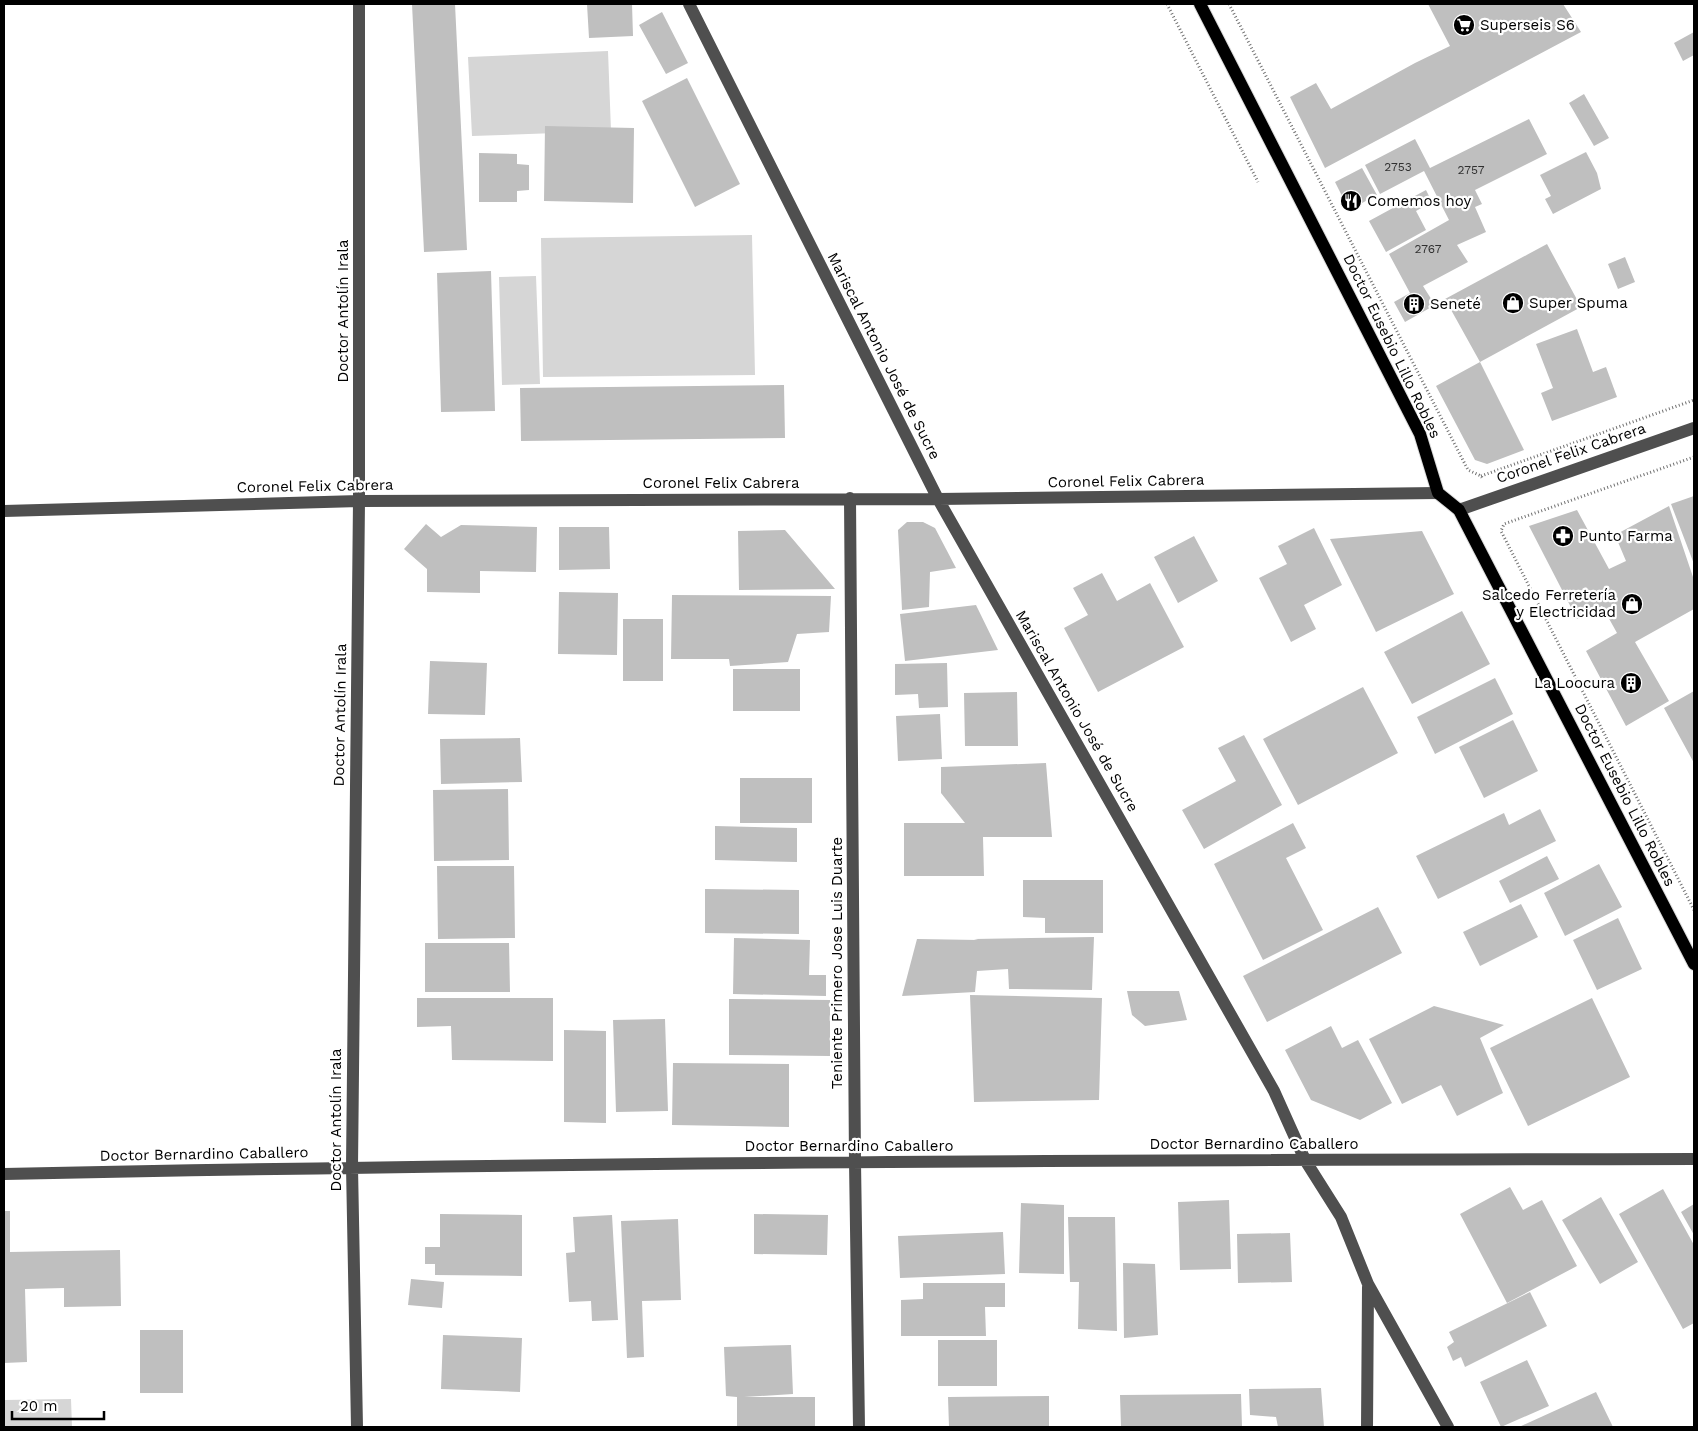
<svg xmlns="http://www.w3.org/2000/svg" width="1698" height="1431" viewBox="0 0 1698 1431" font-family="'Work Sans',sans-serif">
<style>
.green{fill:#d6d6d6}
.building{fill:#bfbfbf}
.lines{fill:none;stroke-linecap:round;stroke-linejoin:round}
.major-casing{stroke:#dbdbdb;stroke-width:14}
.path{stroke:#717171;stroke-width:3;stroke-dasharray:1 2.5;stroke-linecap:butt}
.minor{stroke:#4f4f4f;stroke-width:12}
.major{stroke:#000;stroke-width:12}
.labels{text-anchor:middle;dominant-baseline:central;stroke-width:4.5;stroke-linejoin:round;paint-order:stroke}
.number-label{font-size:12px;fill:#303030}
.poi-label{font-size:15px;fill:#000;stroke:#fff;text-anchor:start}
.street-label{font-size:15px;fill:#000;stroke:#fff}
</style>
<rect width="100%" height="100%" fill="#fff"/>
<path class="green" d="M608,51L611,131L472,136L468,57Z
M752,235L755,375L543,377L541,238Z
M536,276L540,384L502,385L499,277Z
M71,1399L72,1427H4V1400Z"/>
<path class="building" d="M412,4H455L467,250L424,252Z
M587,4H632L633,36L589,38Z
M1428,4H1563L1581,32L1325,168L1290,97L1316,83L1331,109L1415,63L1450,46Z
M662,12L688,63L666,74L639,25Z
M1694,32V55L1683,61L1674,43Z
M687,78L740,184L695,207L642,101Z
M1584,94L1609,138L1594,146L1569,103Z
M1529,119L1547,154L1475,190L1482,204L1475,207L1486,232L1457,245L1468,262L1423,286L1435,305L1405,322L1394,302L1410,293L1389,254L1449,220L1424,171L1380,194L1365,165L1415,139L1430,168Z
M545,126L634,128L633,203L544,201Z
M1586,152L1597,173L1601,189L1553,214L1545,199L1551,196L1540,175Z
M479,153L517,154V164L529,165V190L517,191V202H479Z
M1362,168L1377,195L1349,210L1335,182Z
M1426,190L1432,202L1416,211L1426,230L1386,252L1369,221Z
M1547,244L1581,307L1480,362L1445,299Z
M1625,257L1635,282L1618,289L1608,264Z
M491,271L495,411L441,412L437,273Z
M1577,329L1593,372L1606,367L1617,397L1552,421L1541,393L1553,388L1536,344Z
M1480,362L1524,450L1487,464L1475,460L1436,386Z
M784,385L785,438L521,441L520,388Z
M1694,496V564L1671,504Z
M1669,506L1694,580V609L1635,642L1669,701L1626,726L1586,651L1617,633L1602,606L1577,619L1529,526L1577,510L1609,569L1626,561L1615,535Z
M907,522H923L935,528L956,568L930,572L929,607L902,610L898,530Z
M426,524L441,537L461,525L537,527L536,572L480,571V593L427,592V569L404,549Z
M559,527H609L610,569L559,570Z
M1314,528L1342,585L1304,605L1316,629L1291,642L1259,578L1287,564L1278,546Z
M785,530L835,589L739,590L738,531Z
M1422,531L1454,594L1376,632L1330,539Z
M1194,536L1218,581L1178,603L1154,557Z
M1102,573L1117,601L1150,583L1184,647L1098,692L1064,628L1088,615L1073,588Z
M559,592L618,593L617,655L558,654Z
M672,595L831,596L829,632L797,634L788,662L730,666L729,659H671Z
M976,605L998,650L905,661L900,614Z
M1462,611L1490,664L1412,704L1384,652Z
M623,619H663V681H623Z
M430,661L487,663L485,715L428,714Z
M947,663L948,707L919,708L918,694L895,695V664Z
M733,669H800V711H733Z
M1495,678L1513,714L1435,754L1417,717Z
M1363,687L1398,753L1298,805L1263,739Z
M1694,691V763L1664,708Z
M1017,692L1018,746H965L964,693Z
M940,714L942,759L898,761L896,716Z
M1513,720L1538,771L1484,798L1459,747Z
M1244,735L1282,805L1204,849L1182,810L1236,781L1218,748Z
M520,738L522,782L441,784L440,739Z
M1046,763L1052,837H983L984,876H904V823H965L941,793V767Z
M740,778H812V823H740Z
M508,789L509,860L434,861L433,790Z
M1540,809L1556,841L1438,899L1416,856L1504,813L1509,825Z
M1293,823L1306,848L1286,858L1323,930L1263,960L1214,864Z
M715,826L797,828V862L715,860Z
M1547,856L1559,879L1510,903L1499,881Z
M1599,864L1622,907L1565,936L1544,893Z
M437,866H514L515,938L438,939Z
M1023,880H1103V933H1045V918L1023,917Z
M705,889L799,890V934L705,933Z
M1521,904L1538,937L1480,966L1463,932Z
M1378,907L1402,953L1267,1022L1243,976Z
M1618,918L1642,969L1597,990L1573,940Z
M1094,937L1092,990L1009,989L1008,969L977,971L975,992L902,996L917,939L978,940L974,939Z
M734,938L810,940L809,975H826V996L733,994Z
M425,943H509L510,992H425Z
M1127,991H1179L1187,1020L1145,1026L1132,1015Z
M970,995L1102,998L1099,1100L974,1102Z
M417,998H553V1061L452,1060L451,1026L417,1027Z
M1592,998L1630,1077L1528,1126L1490,1048Z
M729,999L830,1000V1056L729,1055Z
M1434,1006L1504,1025L1480,1038L1503,1093L1457,1116L1441,1085L1402,1104L1369,1039Z
M665,1019L668,1111L616,1112L613,1020Z
M1331,1026L1342,1048L1358,1040L1392,1103L1360,1120L1311,1100L1285,1050Z
M564,1030L606,1031V1123L564,1122Z
M673,1063L789,1064V1127L672,1125Z
M1510,1187L1523,1210L1542,1200L1577,1266L1507,1303L1460,1214Z
M1663,1189L1694,1245V1323L1683,1329L1619,1214Z
M1601,1197L1638,1262L1600,1284L1562,1220Z
M1229,1200L1231,1269L1180,1270L1178,1202Z
M1021,1203L1064,1205V1274L1019,1273Z
M1694,1204V1235L1681,1212Z
M4,1211H10V1252L120,1250L121,1306L64,1307V1288L25,1289L27,1362L4,1363Z
M440,1214L522,1215V1276L435,1275V1264H425V1247H440Z
M754,1214L828,1215L827,1255L754,1254Z
M612,1215L618,1320L592,1321L591,1301L569,1302L566,1253L575,1252L573,1217Z
M1068,1217H1115L1117,1331L1078,1329L1079,1282H1070Z
M678,1219L681,1300L642,1301L644,1357L627,1358L621,1221Z
M1003,1232L1005,1274L900,1278L898,1236Z
M1290,1233L1292,1282L1238,1283L1237,1234Z
M1123,1263L1155,1264L1158,1335L1124,1338Z
M411,1279L444,1282L442,1308L408,1305Z
M923,1283H1005V1307H985L986,1336H901V1300L923,1299Z
M1530,1292L1547,1326L1465,1367L1461,1357L1453,1361L1447,1347L1454,1342L1449,1332Z
M140,1330H183V1393H140Z
M443,1335L522,1338L520,1392L441,1389Z
M938,1340H997V1386H938Z
M791,1345L793,1394L744,1397H815V1427H737V1397L726,1396L724,1347Z
M1527,1360L1549,1406L1501,1427L1480,1382Z
M1321,1388L1324,1427H1278L1276,1417L1250,1415L1249,1389Z
M1596,1392L1613,1427H1519Z
M1241,1394L1242,1427H1121L1120,1395Z
M1049,1396V1427H949L948,1397Z"/>
<g class="lines">
<g class="major-casing">
<path id="major" d="M1200,4L1420,434L1438,493L1459,510L1694,964"/>
</g>
<path class="path" d="M1167,4L1258,182
M1229,4L1468,470L1481,476L1483,479
M1694,457L1504,524L1501,531L1694,910
M1481,476L1694,400"/>
<path class="minor" d="M689,4L938,499L1274,1091L1305,1160L1341,1217L1368,1284L1448,1427
M850,498L855,1162L859,1427
M1459,510L1694,428
M4,511L359,501L938,499L1438,493
M4,1174C567,1162 1131,1160 1694,1159
M357,1427L352,1167L359,501V4
M1367,1427L1368,1287"/>
<use href="#major" class="major"/>
</g>
<defs>
<g id="supermarket-disc" transform="scale(1.125)"><circle r="9.5" fill="#000" stroke="#fff"/><path d="M-6-5.5h2.5l.6 2H6L4.5 2H-2.5L-4.4-4H-6ZM-1.5 3.2a1.3 1.3 0 1 0 .1 0ZM3 3.2a1.3 1.3 0 1 0 .1 0Z" fill="#fff"/></g>
<g id="restaurant-disc" transform="scale(1.125)"><circle r="9.5" fill="#000" stroke="#fff"/><path d="M-5-6h1v4h1v-4h1v4h1v-4h1v5L-1.5 .5V6h-2V.5L-5-1ZM5-6V6H3V1.5H1.5Q1.5-4 5-6Z" fill="#fff"/></g>
<g id="shop-disc" transform="scale(1.125)"><circle r="9.5" fill="#000" stroke="#fff"/><path d="M-5-2.5h2.3a2.7 3.5 0 0 1 5.4 0H5L5.5 6h-11ZM-1.5-2.5h3a1.5 2.3 0 0 0-3 0Z" fill="#fff"/></g>
<g id="building-disc" transform="scale(1.125)"><circle r="9.5" fill="#000" stroke="#fff"/><path d="M-4-6H4V6H1V3H-1V6H-4ZM-2.5-4.3h1.7v1.8h-1.7ZM.8-4.3h1.7v1.8H.8ZM-2.5-1h1.7V.8h-1.7ZM.8-1h1.7V.8H.8Z" fill="#fff"/></g>
<g id="pharmacy-disc" transform="scale(1.125)"><circle r="9.5" fill="#000" stroke="#fff"/><path d="M-2-6h4v4h4v4h-4v4h-4v-4h-4v-4h4Z" fill="#fff"/></g>
</defs>
<g fill-rule="evenodd">
<use href="#supermarket-disc" x="1464" y="25"/>
<use href="#restaurant-disc" x="1351" y="201"/>
<use href="#shop-disc" x="1513" y="303"/>
<use href="#building-disc" x="1414" y="304"/>
<use href="#pharmacy-disc" x="1563" y="536"/>
<use href="#shop-disc" x="1632" y="604"/>
<use href="#building-disc" x="1631" y="683"/>
</g>
<g class="labels">
<g class="number-label">
<text x="1398" y="167">2753</text>
<text x="1471" y="170">2757</text>
<text x="1428" y="249">2767</text>
</g>
<g class="poi-label">
<text x="1480" y="25">Superseis S6</text>
<text x="1367" y="201">Comemos hoy</text>
<text x="1529" y="303">Super Spuma</text>
<text x="1430" y="304">Seneté</text>
<text x="1579" y="536">Punto Farma</text>
<text x="1616" y="595" text-anchor="end">Salcedo Ferretería<tspan x="1616" dy="17">y Electricidad</tspan></text>
<text x="1615" y="683" text-anchor="end">La Loocura</text>
</g>
<g class="street-label">
<text transform="translate(343 311) rotate(-90)">Doctor Antolín Irala</text>
<text transform="translate(1392 346) rotate(64)">Doctor Eusebio Lillo Robles</text>
<text transform="translate(884 356) rotate(63)">Mariscal Antonio José de Sucre</text>
<text transform="translate(1571 453) rotate(-19)">Coronel Felix Cabrera</text>
<text transform="translate(1126 481) rotate(-1)">Coronel Felix Cabrera</text>
<text x="721" y="483">Coronel Felix Cabrera</text>
<text transform="translate(315 486) rotate(-1)">Coronel Felix Cabrera</text>
<text transform="translate(1077 711) rotate(60)">Mariscal Antonio José de Sucre</text>
<text transform="translate(340 715) rotate(-89)">Doctor Antolín Irala</text>
<text transform="translate(1625 795) rotate(63)">Doctor Eusebio Lillo Robles</text>
<text transform="translate(837 963) rotate(-90)">Teniente Primero Jose Luis Duarte</text>
<text transform="translate(336 1120) rotate(-90)">Doctor Antolín Irala</text>
<text x="1254" y="1144">Doctor Bernardino Caballero</text>
<text x="849" y="1146">Doctor Bernardino Caballero</text>
<text transform="translate(204 1154) rotate(-1)">Doctor Bernardino Caballero</text>
</g>
</g>
<rect width="1698" height="1431" fill="none" stroke="#000000" stroke-width="10"/>
<path d="M12 1411v8h92v-8" fill="none" stroke="#000000" stroke-width="2.5"/>
<text x="20" y="1411" font-size="15" fill="#000000" stroke="#ffffff" stroke-width="4" paint-order="stroke">20 m</text>
</svg>
